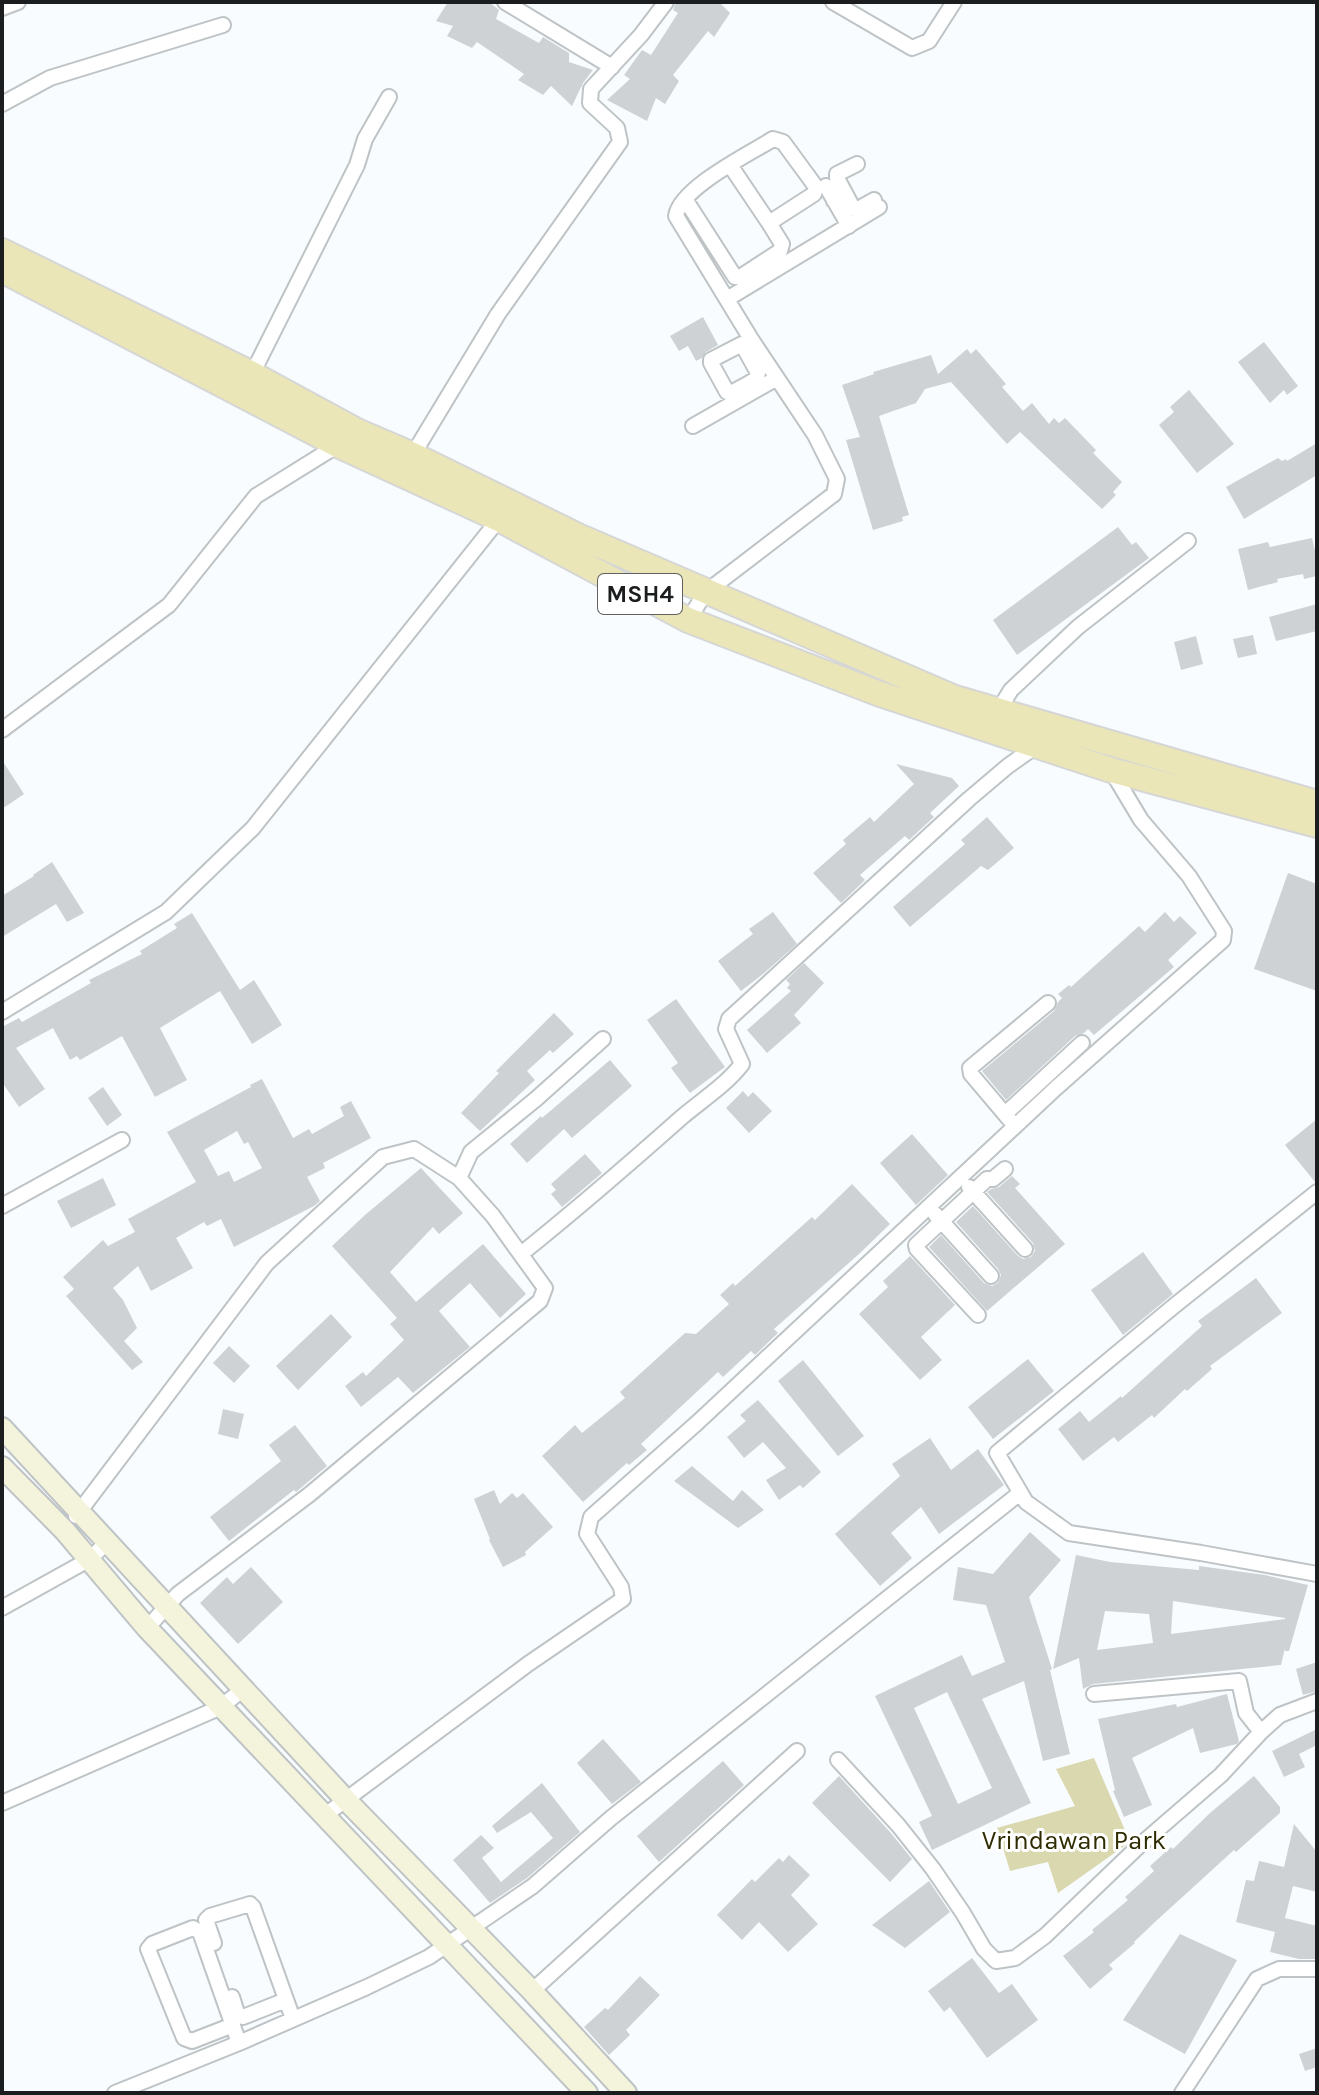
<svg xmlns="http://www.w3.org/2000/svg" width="1319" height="2095" viewBox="0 0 1319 2095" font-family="Karla,sans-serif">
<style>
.green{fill:#dad8ae}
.building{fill:#ced2d5;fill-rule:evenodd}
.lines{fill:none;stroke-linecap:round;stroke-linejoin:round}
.minor-casing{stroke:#bec3c5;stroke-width:18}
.secondary-casing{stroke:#bec3c5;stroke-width:24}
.primary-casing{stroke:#d6d6d6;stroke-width:28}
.minor{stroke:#fff;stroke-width:14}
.secondary{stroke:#f4f3db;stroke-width:20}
.primary{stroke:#eae6b7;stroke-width:24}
.labels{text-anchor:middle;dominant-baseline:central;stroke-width:6;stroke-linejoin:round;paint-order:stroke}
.shield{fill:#fff;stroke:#606162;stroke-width:2}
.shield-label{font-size:24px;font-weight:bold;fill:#1c1d1e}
.park-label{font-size:26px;fill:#2e2b00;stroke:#fff}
</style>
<rect width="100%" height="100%" fill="#f8fcff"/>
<path class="green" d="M1094,1758L1130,1842L1058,1893L1048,1862L1010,1871L997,1828L1075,1806L1056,1769Z"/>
<path class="building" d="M448,2H489L499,10L496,19L539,43L543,37L569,53V62L593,70L583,83L572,106L551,86L543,95L518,80L524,74L477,42L472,48L447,36L453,26L436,21Z
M676,2H719L730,13L714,37L708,31L673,75L679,81L665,104L656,98L647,121L607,100L630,79L624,75L642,50L651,55L678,13L673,10Z
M703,317L718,345L706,352L702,358L696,361L688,346L679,351L670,336Z
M1264,342L1298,386L1287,395L1284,390L1270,403L1238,362Z
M967,349L971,354L976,349L1006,384L1002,387L1023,411L1032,403L1049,424L1054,418L1059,423L1065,418L1096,450L1093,453L1122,482L1113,492L1116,495L1102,509L1020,432L1007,444L951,382L925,389L916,403L879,416L909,515L902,517L903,521L873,530L846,440L860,437L842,385L874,374L873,372L931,355L938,374Z
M1189,390L1234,444L1197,473L1159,425L1174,412L1170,407Z
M1317,443V475L1244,519L1226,487L1278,458L1282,461L1286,459L1287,461Z
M1118,527L1132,545L1136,542L1149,558L1017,655L993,620Z
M1312,538L1315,551H1317V576L1304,579L1303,574L1277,579L1278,582L1248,590L1238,549L1268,542L1270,547Z
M1317,604V631L1276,641L1269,617Z
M1253,635L1257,654L1238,658L1233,639Z
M1196,636L1203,664L1181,670L1174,642Z
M2,760L24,794L2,809Z
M896,764L952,778L959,786L930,813L934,817L909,840L905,836L860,875L865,880L841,903L813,873L846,844L843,840L870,817L874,822L914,784Z
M987,817L1014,848L988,870L981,866L910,927L893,907L965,844L961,840Z
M52,862L84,913L67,922L56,904L2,937V896L34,876L33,875Z
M1288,873L1317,884V991L1254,969Z
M773,912L797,944L763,974L741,991L718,961L753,934L749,929Z
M1165,912L1174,922L1180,916L1197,933L1168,960L1174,967L1094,1035L1088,1029L1084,1033L1075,1036L1006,1100L982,1071L1054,1011L1058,1002L1062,998L1058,994L1069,985L1071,987L1139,926L1145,932Z
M192,913L240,990L254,980L282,1025L252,1044L220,991L160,1028L187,1080L155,1097L122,1036L80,1060L77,1056L70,1060L53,1028L16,1048L45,1089L19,1107L2,1082V1027L19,1018L22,1022L91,983L89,980L142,954L140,951L177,928L174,924Z
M804,963L824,983L794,1015L801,1023L767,1053L747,1030L791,991L787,988L790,984L786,980Z
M676,999L725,1067L690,1093L671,1068L678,1063L647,1020Z
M554,1013L574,1034L553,1053L550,1050L527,1071L535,1080L480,1131L461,1113L499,1073L496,1071Z
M610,1060L632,1086L572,1138L564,1129L527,1163L510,1144L541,1116L542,1118Z
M262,1079L293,1138L309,1129L312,1134L344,1116L340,1107L351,1101L371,1138L323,1163L325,1168L307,1177L320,1201L314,1206L234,1247L221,1219L207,1226L204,1222L176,1238L193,1268L151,1291L138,1266L113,1288L123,1300L137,1328L124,1341L143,1362L132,1370L66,1296L74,1289L63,1277L103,1240L108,1246L135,1232L128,1219L196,1182L167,1132L251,1087L250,1085ZM237,1131L244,1144L248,1142L262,1168L234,1182L229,1171L218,1176L204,1150Z
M103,1087L122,1115L107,1126L88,1098Z
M743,1091L748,1097L753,1092L772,1111L749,1133L726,1108Z
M1317,1119V1182H1315L1285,1145Z
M912,1134L948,1175L916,1205L880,1163Z
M585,1154L602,1173L562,1207L551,1194L556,1190L551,1184Z
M421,1168L463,1213L439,1234L433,1227L390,1272L416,1302L483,1244L526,1294L500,1318L470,1283L439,1311L470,1347L413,1393L398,1377L361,1407L345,1386L363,1372L366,1376L404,1340L390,1324L397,1318L332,1246L365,1215Z
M1012,1176L1020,1184L1015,1188L1065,1244L987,1311L929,1247L941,1235L984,1283L992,1286L998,1283L1001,1275L998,1269L956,1222L973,1206L1018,1256L1023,1259L1031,1257L1035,1251L1033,1243L987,1192L991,1189L999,1187Z
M103,1178L116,1205L71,1228L57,1201Z
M852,1184L890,1224L859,1254L774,1329L778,1333L755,1355L751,1351L723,1377L718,1372L641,1444L647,1450L629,1465L627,1463L583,1502L542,1456L575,1425L582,1433L625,1398L620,1392L685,1333L696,1334L729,1304L720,1295L733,1283L735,1286L812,1217L815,1220Z
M1143,1252L1173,1294L1123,1335L1091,1290Z
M910,1256L955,1305L921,1337L942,1360L920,1380L859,1314L888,1287L883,1281Z
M1256,1278L1282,1313L1210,1366L1212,1369L1187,1391L1185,1389L1154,1418L1152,1415L1118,1442L1114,1437L1083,1461L1058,1429L1080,1411L1089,1422L1121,1396L1122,1398L1202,1326L1198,1321Z
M331,1314L352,1337L298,1390L276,1366Z
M229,1346L250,1366L234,1383L213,1363Z
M1028,1359L1054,1391L993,1439L968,1407Z
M803,1360L864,1436L838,1456L778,1381Z
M758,1400L821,1472L803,1488L800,1485L779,1500L766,1480L786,1468L763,1442L744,1458L727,1437L746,1421L740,1415Z
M223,1409L244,1414L238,1439L218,1434Z
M295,1425L327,1466L296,1492L294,1490L229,1541L210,1517L281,1461L269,1445Z
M930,1438L951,1470L978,1449L1004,1485L939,1534L921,1507L891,1533L912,1558L880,1586L835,1534L900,1476L892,1464Z
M692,1466L733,1501L742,1490L764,1510L738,1528L674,1481Z
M494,1490L500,1504L512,1493L517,1498L523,1493L553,1527L525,1552L526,1555L503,1567L489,1540L490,1539L474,1499Z
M1030,1532L1061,1560L1029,1597L1052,1669L1050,1670L1070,1754L1043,1761L1024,1681L982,1699L1031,1803L932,1850L919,1822L932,1816L875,1696L962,1655L972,1676L1005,1662L986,1605L953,1600L958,1567L993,1574ZM947,1692L992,1788L958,1804L914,1708Z
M1076,1555L1110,1562L1199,1570V1566L1265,1575L1308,1585L1289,1651H1285V1648L1281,1665L1093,1684L1083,1689L1079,1658L1053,1669ZM1173,1601L1285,1618V1619L1171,1634ZM1105,1611L1149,1614L1153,1643L1097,1650Z
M251,1567L283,1602L238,1644L200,1603L227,1577L233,1584Z
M1317,1662V1691L1303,1695L1296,1669Z
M1227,1694L1239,1741L1237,1744L1200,1753L1193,1728L1132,1758L1152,1805L1124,1817L1113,1791L1115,1790L1098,1719L1176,1704L1177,1707Z
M1317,1729V1745L1299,1754L1305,1767L1284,1777L1272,1751Z
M603,1739L641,1782L612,1804L577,1763Z
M723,1761L744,1785L659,1862L637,1836Z
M839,1776L890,1832L912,1859L890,1882L812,1803Z
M1254,1776L1280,1807V1813L1236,1852L1234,1850L1155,1922L1134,1942L1135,1943L1109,1965L1113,1969L1090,1989L1063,1956L1094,1932L1092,1930L1128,1900L1125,1897L1154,1871L1150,1866L1171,1847L1173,1849L1210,1813Z
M542,1783L580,1832L527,1878L490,1903L453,1860L481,1835L494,1848L482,1858L501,1882L553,1838L531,1812L497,1833L492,1826Z
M1294,1824L1317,1852V1892L1293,1886L1285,1918L1317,1926V1959H1299L1270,1952L1275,1932L1236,1922L1246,1880L1254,1881L1259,1861L1284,1867Z
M789,1855L810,1875L791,1895L818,1924L788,1952L759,1922L742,1940L717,1915L752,1879L755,1882L779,1858L783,1862Z
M929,1881L950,1912L905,1948L872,1925Z
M1180,1934L1237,1960L1185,2054L1123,2020Z
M972,1958L999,1993L1012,1984L1038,2020L987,2058L950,2007L944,2012L928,1991Z
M640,1976L660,1995L626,2030L630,2035L609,2055L584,2027L605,2008L608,2010Z
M1317,2048V2067L1305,2071L1299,2054Z"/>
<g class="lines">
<g class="minor-casing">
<path id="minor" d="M505,2L612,67
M833,2L912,48L929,41L954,2
M2,8L18,2
M2,104L50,78L223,25
M730,165L769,223
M826,186L849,226
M845,193L837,178V174L857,164
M685,199L735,277H740L780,251L782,244L769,223L814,194L816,187L783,142L773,139C749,154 680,188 676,216L751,339L815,435L837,479L834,494L706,592L688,620
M834,201L845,193L853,208L856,210L874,200
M727,299L879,207
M252,374L357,165L365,139L389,97
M746,385L756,379L758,373L742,344L711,360V363L727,392L731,393L746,385L750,393
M693,426L777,378
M409,461L498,314L620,142L617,128L590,103L591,89L641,35L666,2
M998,711L1011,690L1078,627L1188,541
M2,730L169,605L256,496L338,445
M2,1012L166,912L253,828L499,519
M1005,1114L1082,1043
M1015,1126L971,1074L970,1068L1048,1003
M969,1187L1025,1249
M1317,1192L1174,1306L997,1453L1026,1502L1069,1533L1201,1553L1317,1574
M2,1206L122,1140
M935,1214L991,1276
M521,1254C576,1210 629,1164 682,1117C702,1100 726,1085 742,1064L726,1029L729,1019L969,799L1008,766L1039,744
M978,1315L917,1249L916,1245L987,1179H993L1005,1169
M76,1516L267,1263L383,1157L414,1149L459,1178
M2,1608L90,1559L107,1542
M147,1628L178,1594L310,1494L540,1301L545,1288L493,1216L459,1178L471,1152L536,1099L603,1039
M1094,1694L1239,1681L1246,1713L1261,1732
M838,1760L898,1825L933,1869L963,1913L984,1949L996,1961L1015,1958L1045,1936L1140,1845L1221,1775L1261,1732L1280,1715L1317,1701
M2,1803L221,1707L243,1689
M324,1816L528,1664L623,1599L621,1587L587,1534L591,1517L698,1422L1056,1088L1223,940L1224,931L1189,876L1141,820L1111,770
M214,1943L206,1920L210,1916L250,1904L253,1907L293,2019
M532,1991L797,1751
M232,1997L237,2013L243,2017L286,2000
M233,2025L192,2041L184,2038L148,1949L152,1944L193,1928L200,1932L239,2043
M115,2093L239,2043L367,1987L429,1957L533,1886L611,1818L1020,1493
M1182,2093L1257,1979L1279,1969H1317"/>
</g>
<g class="secondary-casing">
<path id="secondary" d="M2,1428L345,1799L532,1991L626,2093
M2,1467L65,1531L147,1628L587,2093"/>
</g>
<g class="primary-casing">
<path id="primary" d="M2,251L252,374L357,431L413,455L578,536L955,698L1317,803
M2,270L338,445L499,519L688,620L880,694L1111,770L1317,825"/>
</g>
<use href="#minor" class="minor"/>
<use href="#secondary" class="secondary"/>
<use href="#primary" class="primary"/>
</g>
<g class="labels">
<rect class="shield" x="598" y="574" width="84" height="40" rx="6"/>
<g class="shield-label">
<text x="640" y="594">MSH4</text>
</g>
<g class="park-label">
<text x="1074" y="1840">Vrindawan Park</text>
</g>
</g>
<rect width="1319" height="2095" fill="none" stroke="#1c1d1e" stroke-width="8"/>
</svg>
